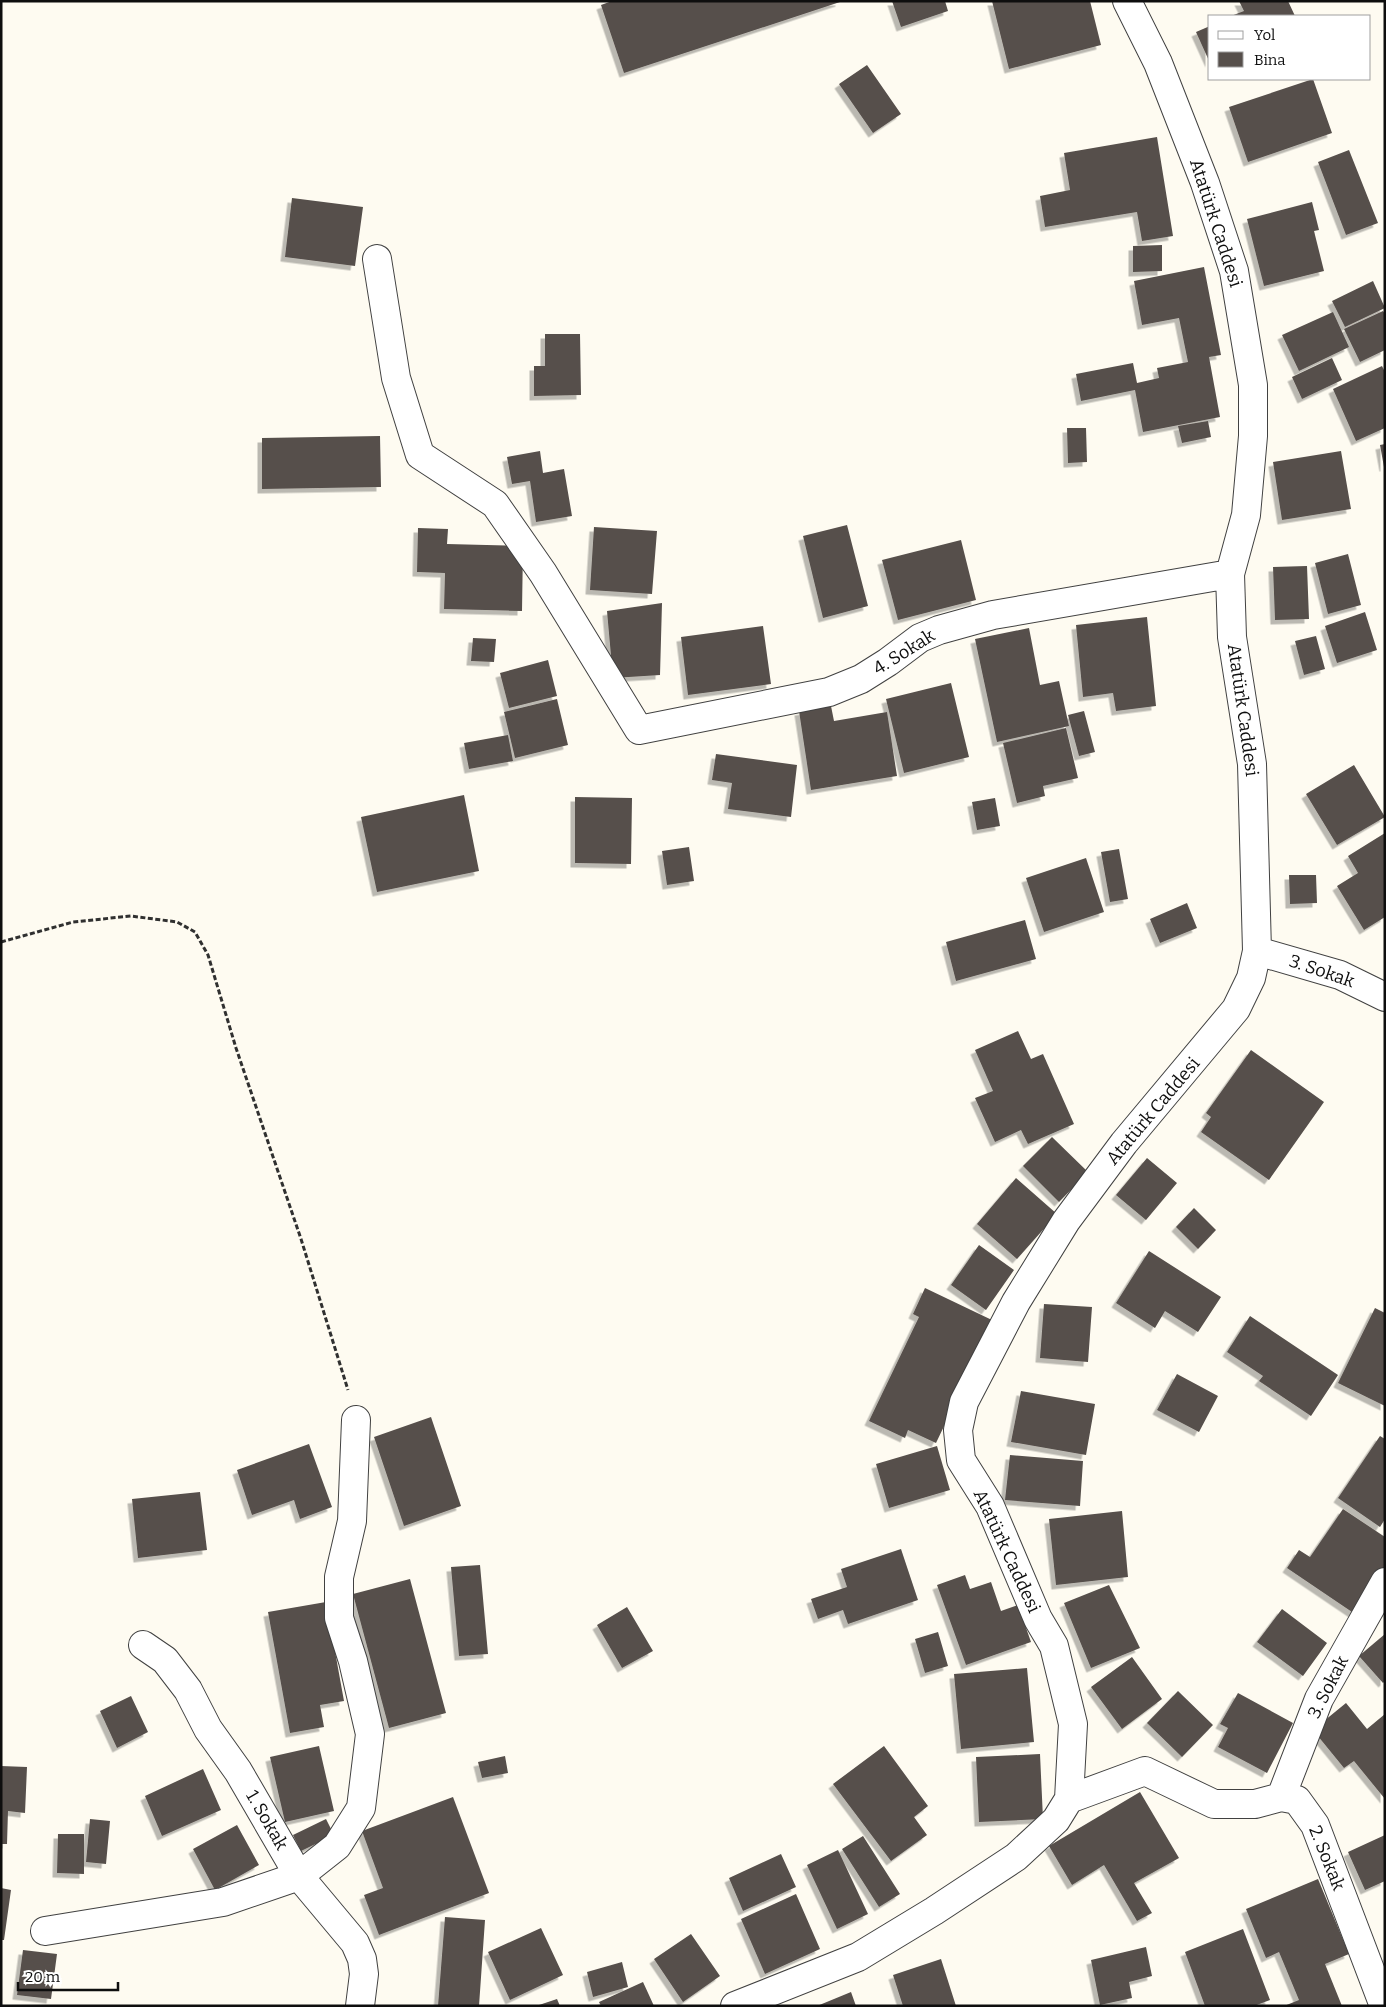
<svg xmlns="http://www.w3.org/2000/svg" width="1386" height="2007" viewBox="0 0 1386 2007" font-family="Bitter,serif">
<style>
.building{fill:#564f4b;filter:url(#shadow)}
.lines{fill:none;stroke-linecap:round;stroke-linejoin:round}
.minor-casing{stroke:#414141;stroke-width:30}
.path{stroke:#303030;stroke-width:3;stroke-dasharray:5 2.5;stroke-linecap:butt}
.minor{stroke:#fff;stroke-width:28}
.labels{text-anchor:middle;dominant-baseline:central;stroke-width:5;stroke-linejoin:round;paint-order:stroke}
.street-label{font-size:18px;fill:#0e0e0e;stroke:#fff}
</style>
<defs>
<filter id="shadow"><feDropShadow dx="-4.5" dy="4.5" stdDeviation="0" flood-color="#0004"/></filter>
</defs>
<rect width="100%" height="100%" fill="#fefbf1"/>
<path class="building" d="M612,1H840V2L624,73L601,5Z
M892,1H945L948,11L901,27Z
M992,1H1090L1101,45L1009,69Z
M1239,1H1288L1295,16H1231L1244,11Z
M1210,26V63L1196,32Z
M867,65L901,114L873,133L839,84Z
M1313,79L1332,133L1248,162L1229,107Z
M1157,137L1173,236L1142,241L1137,212L1045,227L1040,196L1070,190L1064,153Z
M1349,150L1378,223L1346,235L1318,162Z
M292,198L363,207L355,266L285,257Z
M1312,202L1319,230L1314,231L1324,271L1264,286L1247,219Z
M1162,245V271L1133,272V246Z
M1204,267L1221,355L1209,357L1220,417L1143,432L1135,390L1081,401L1076,374L1133,363L1137,383L1159,378L1157,368L1188,362L1179,318L1142,325L1134,281Z
M1373,281L1385,308L1345,327L1332,301Z
M1383,311L1385,314V350L1360,362L1344,329Z
M1333,312L1349,347L1299,371L1282,335Z
M545,334H580L581,395L534,396V366H545Z
M1332,358L1342,380L1302,399L1292,377Z
M1382,366L1385,372V428L1356,441L1333,389Z
M1208,421L1211,437L1182,443L1178,426Z
M1067,428H1086L1087,462L1068,463Z
M380,436L381,487L262,489V438Z
M1385,444V467H1384L1380,445Z
M540,451L543,473L564,469L572,516L536,522L530,481L512,484L507,457Z
M1341,451L1351,509L1282,520L1273,462Z
M847,525L868,606L823,618L803,536Z
M594,527L657,531L652,594L590,590Z
M418,528L448,529L447,544L523,546L522,611L444,609L445,573L417,572Z
M961,540L976,600L898,620L882,560Z
M1348,554L1361,605L1328,614L1315,563Z
M1307,566L1309,619L1275,620L1273,567Z
M662,603L660,675L613,678L607,611Z
M1365,612L1377,650L1337,663L1325,626Z
M1147,617L1156,706L1116,711L1113,693L1083,697L1076,625Z
M763,626L771,684L688,695L681,637Z
M1029,628L1040,685L1059,681L1069,726L997,742L975,639Z
M1316,636L1325,669L1304,675L1295,641Z
M473,638L496,639L494,662L471,661Z
M548,660L557,696L509,708L500,673Z
M951,683L969,757L904,773L886,699Z
M557,699L568,745L515,758L504,712Z
M831,706L834,721L887,712L897,776L811,790L799,711Z
M1084,711L1095,752L1079,756L1068,715Z
M1066,728L1078,778L1043,786L1045,796L1017,803L1003,743Z
M508,735L513,761L469,769L464,743Z
M716,754L797,765L791,817L728,809L732,783L712,780Z
M1354,765L1385,817L1337,845L1306,794Z
M464,795L479,871L377,892L361,817Z
M575,797L632,798L631,864L575,863Z
M995,798L1000,826L977,830L972,802Z
M1385,833V917L1364,930L1337,886L1358,873L1348,856Z
M689,847L694,881L667,885L662,851Z
M1119,849L1128,899L1110,902L1101,852Z
M1086,858L1104,912L1044,932L1026,878Z
M1289,875H1316L1317,903L1290,904Z
M1187,903L1197,928L1160,943L1150,919Z
M1025,920L1036,959L956,981L946,942Z
M1018,1031L1031,1059L1043,1054L1074,1124L1028,1144L1021,1130L995,1142L975,1098L993,1091L975,1050Z
M1251,1050L1324,1102L1269,1180L1201,1132L1211,1117L1206,1113Z
M1052,1137L1088,1172L1059,1202L1023,1166Z
M1147,1158L1177,1183L1146,1220L1116,1195Z
M1016,1178L1057,1214L1017,1259L977,1224Z
M1194,1208L1216,1230L1198,1249L1176,1227Z
M979,1245L1014,1270L986,1310L951,1285Z
M1149,1251L1221,1297L1198,1332L1165,1311L1155,1328L1116,1303Z
M925,1288L994,1321L936,1443L908,1430L905,1438L869,1421L919,1317L913,1314Z
M1044,1304L1092,1307L1088,1362L1040,1358Z
M1375,1308L1385,1313V1406L1338,1383Z
M1250,1316L1338,1375L1311,1416L1259,1381L1263,1376L1227,1352Z
M1177,1374L1218,1396L1199,1432L1157,1410Z
M1021,1391L1095,1404L1086,1455L1011,1442Z
M431,1417L461,1506L404,1526L374,1437Z
M1380,1436L1385,1439V1519L1380,1527L1338,1498Z
M309,1444L332,1507L300,1519L294,1500L252,1515L237,1470Z
M937,1446L950,1490L889,1508L876,1464Z
M1010,1455L1083,1461L1080,1506L1005,1500Z
M200,1492L207,1550L138,1558L132,1499Z
M1343,1509L1385,1537V1570L1355,1614L1287,1568L1299,1550L1310,1557Z
M1122,1511L1128,1577L1056,1585L1049,1519Z
M901,1549L918,1600L848,1624L843,1610L818,1619L811,1599L847,1587L841,1569Z
M480,1565L488,1654L459,1656L451,1567Z
M965,1575L970,1589L991,1582L1001,1611L1018,1605L1031,1642L966,1665L937,1585Z
M410,1579L446,1713L389,1728L353,1594Z
M1109,1585L1140,1648L1091,1668L1064,1603Z
M326,1602L344,1701L320,1705L324,1727L290,1733L268,1612Z
M627,1607L653,1651L622,1668L597,1625Z
M1282,1609L1327,1643L1303,1676L1257,1642Z
M938,1632L948,1666L925,1673L915,1639Z
M1385,1634V1681L1383,1683L1359,1656Z
M1132,1657L1162,1699L1122,1729L1091,1687Z
M1027,1668L1034,1742L961,1749L954,1674Z
M1178,1691L1213,1725L1182,1757L1147,1723Z
M1238,1693L1293,1723L1267,1773L1218,1747L1228,1728L1220,1724Z
M131,1696L148,1732L117,1748L100,1711Z
M1346,1703L1367,1729L1385,1714V1799L1354,1761L1344,1768L1313,1730Z
M319,1746L334,1811L285,1822L270,1757Z
M884,1746L928,1806L914,1817L927,1835L891,1861L833,1784Z
M1040,1754L1043,1819L979,1822L976,1757Z
M505,1756L508,1773L482,1778L478,1762Z
M1,1766L27,1767L25,1813L8,1811L7,1844H1Z
M203,1769L221,1810L162,1836L145,1796Z
M1140,1792L1179,1858L1134,1883L1152,1913L1137,1921L1104,1865L1072,1885L1049,1846Z
M453,1797L489,1893L379,1935L364,1895L383,1888L362,1831Z
M90,1819L110,1821L106,1864L86,1862Z
M326,1819L334,1835L301,1851L293,1835Z
M237,1825L259,1865L215,1890L193,1849Z
M58,1834H84V1874L57,1873Z
M1385,1835V1881L1365,1890L1348,1852Z
M863,1836L900,1894L879,1907L842,1849Z
M838,1850L868,1914L837,1929L807,1865Z
M781,1854L796,1887L743,1911L729,1878Z
M1318,1879L1349,1954L1325,1964L1342,2006H1284L1299,2000L1279,1952L1266,1958L1246,1909Z
M1,1888L11,1890L4,1940H1Z
M796,1894L820,1949L765,1974L741,1919Z
M445,1917L485,1920L479,2006H438Z
M541,1928L563,1975L510,2000L488,1952Z
M1243,1929L1270,2000L1254,2006H1205L1185,1952Z
M691,1934L720,1976L683,2002L654,1959Z
M1146,1947L1152,1976L1129,1982L1132,1998L1100,2005L1091,1960Z
M23,1950L57,1954L51,1999L17,1995Z
M941,1959L956,2006H903L893,1975Z
M622,1962L628,1987L593,1997L587,1972Z
M643,1982L654,2006H601L599,2002Z
M851,1992L856,2006H817Z
M557,1999L560,2006H539V2005Z"/>
<g class="lines">
<g class="minor-casing">
<path id="minor" d="M377,259L396,378L420,455L495,504L543,573L639,730L829,692L861,679L888,662L920,638L939,630L993,615L1230,574
M1257,951L1340,975L1385,997
M143,1645L165,1660L188,1690L208,1729L238,1771L299,1876L355,1943L362,1959L364,1974L360,2006
M1281,1797L1319,1699L1385,1582
M1069,1799L1145,1771L1214,1804H1255L1281,1797L1297,1800L1315,1825L1384,2006
M45,1931L223,1902L299,1876L337,1846L361,1808L370,1734L353,1661L339,1618V1577L352,1521L356,1420
M735,2006L858,1957L934,1911L1016,1857L1056,1820L1069,1799L1073,1724L1054,1646L1038,1619L990,1506L961,1460L958,1430L964,1402L1016,1302L1066,1221L1124,1143L1236,1009L1251,978L1257,951L1252,764L1232,637L1230,574L1246,515L1253,436V385L1234,271L1205,183L1158,63L1127,1"/>
</g>
<path class="path" d="M1,942L73,922L131,916L177,922L195,932L208,955L236,1048L301,1239L348,1390"/>
<use href="#minor" class="minor"/>
</g>
<g class="labels">
<g class="street-label">
<text transform="translate(1216 223) rotate(72)">Atatürk Caddesi</text>
<text transform="translate(904 652) rotate(-32)">4. Sokak</text>
<text transform="translate(1243 710) rotate(82)">Atatürk Caddesi</text>
<text transform="translate(1322 971) rotate(19)">3. Sokak</text>
<text transform="translate(1153 1111) rotate(-50)">Atatürk Caddesi</text>
<text transform="translate(1007 1551) rotate(65)">Atatürk Caddesi</text>
<text transform="translate(1328 1687) rotate(-63)">3. Sokak</text>
<text transform="translate(267 1820) rotate(60)">1. Sokak</text>
<text transform="translate(1327 1858) rotate(68)">2. Sokak</text>
</g>
</g>
<rect width="1386" height="2007" fill="none" stroke="#0e0e0e" stroke-width="5"/>
<rect x="1208" y="15" width="162" height="65" fill="#ffffff" stroke="#9f9f9f"/>
<rect x="1218" y="31" width="25" height="8" fill="#ffffff" stroke="#9f9f9f"/>
<text x="1254" y="40" font-size="15" fill="#0e0e0e">Yol</text>
<rect x="1218" y="52" width="25" height="15" fill="#564f4b" stroke="#9f9f9f"/>
<text x="1254" y="65" font-size="15" fill="#0e0e0e">Bina</text>
<path d="M18 1982v8h100v-8" fill="none" stroke="#0e0e0e" stroke-width="2.5"/>
<text x="25" y="1982" font-size="15" fill="#0e0e0e" stroke="#ffffff" stroke-width="4" paint-order="stroke">20 m</text>
</svg>
